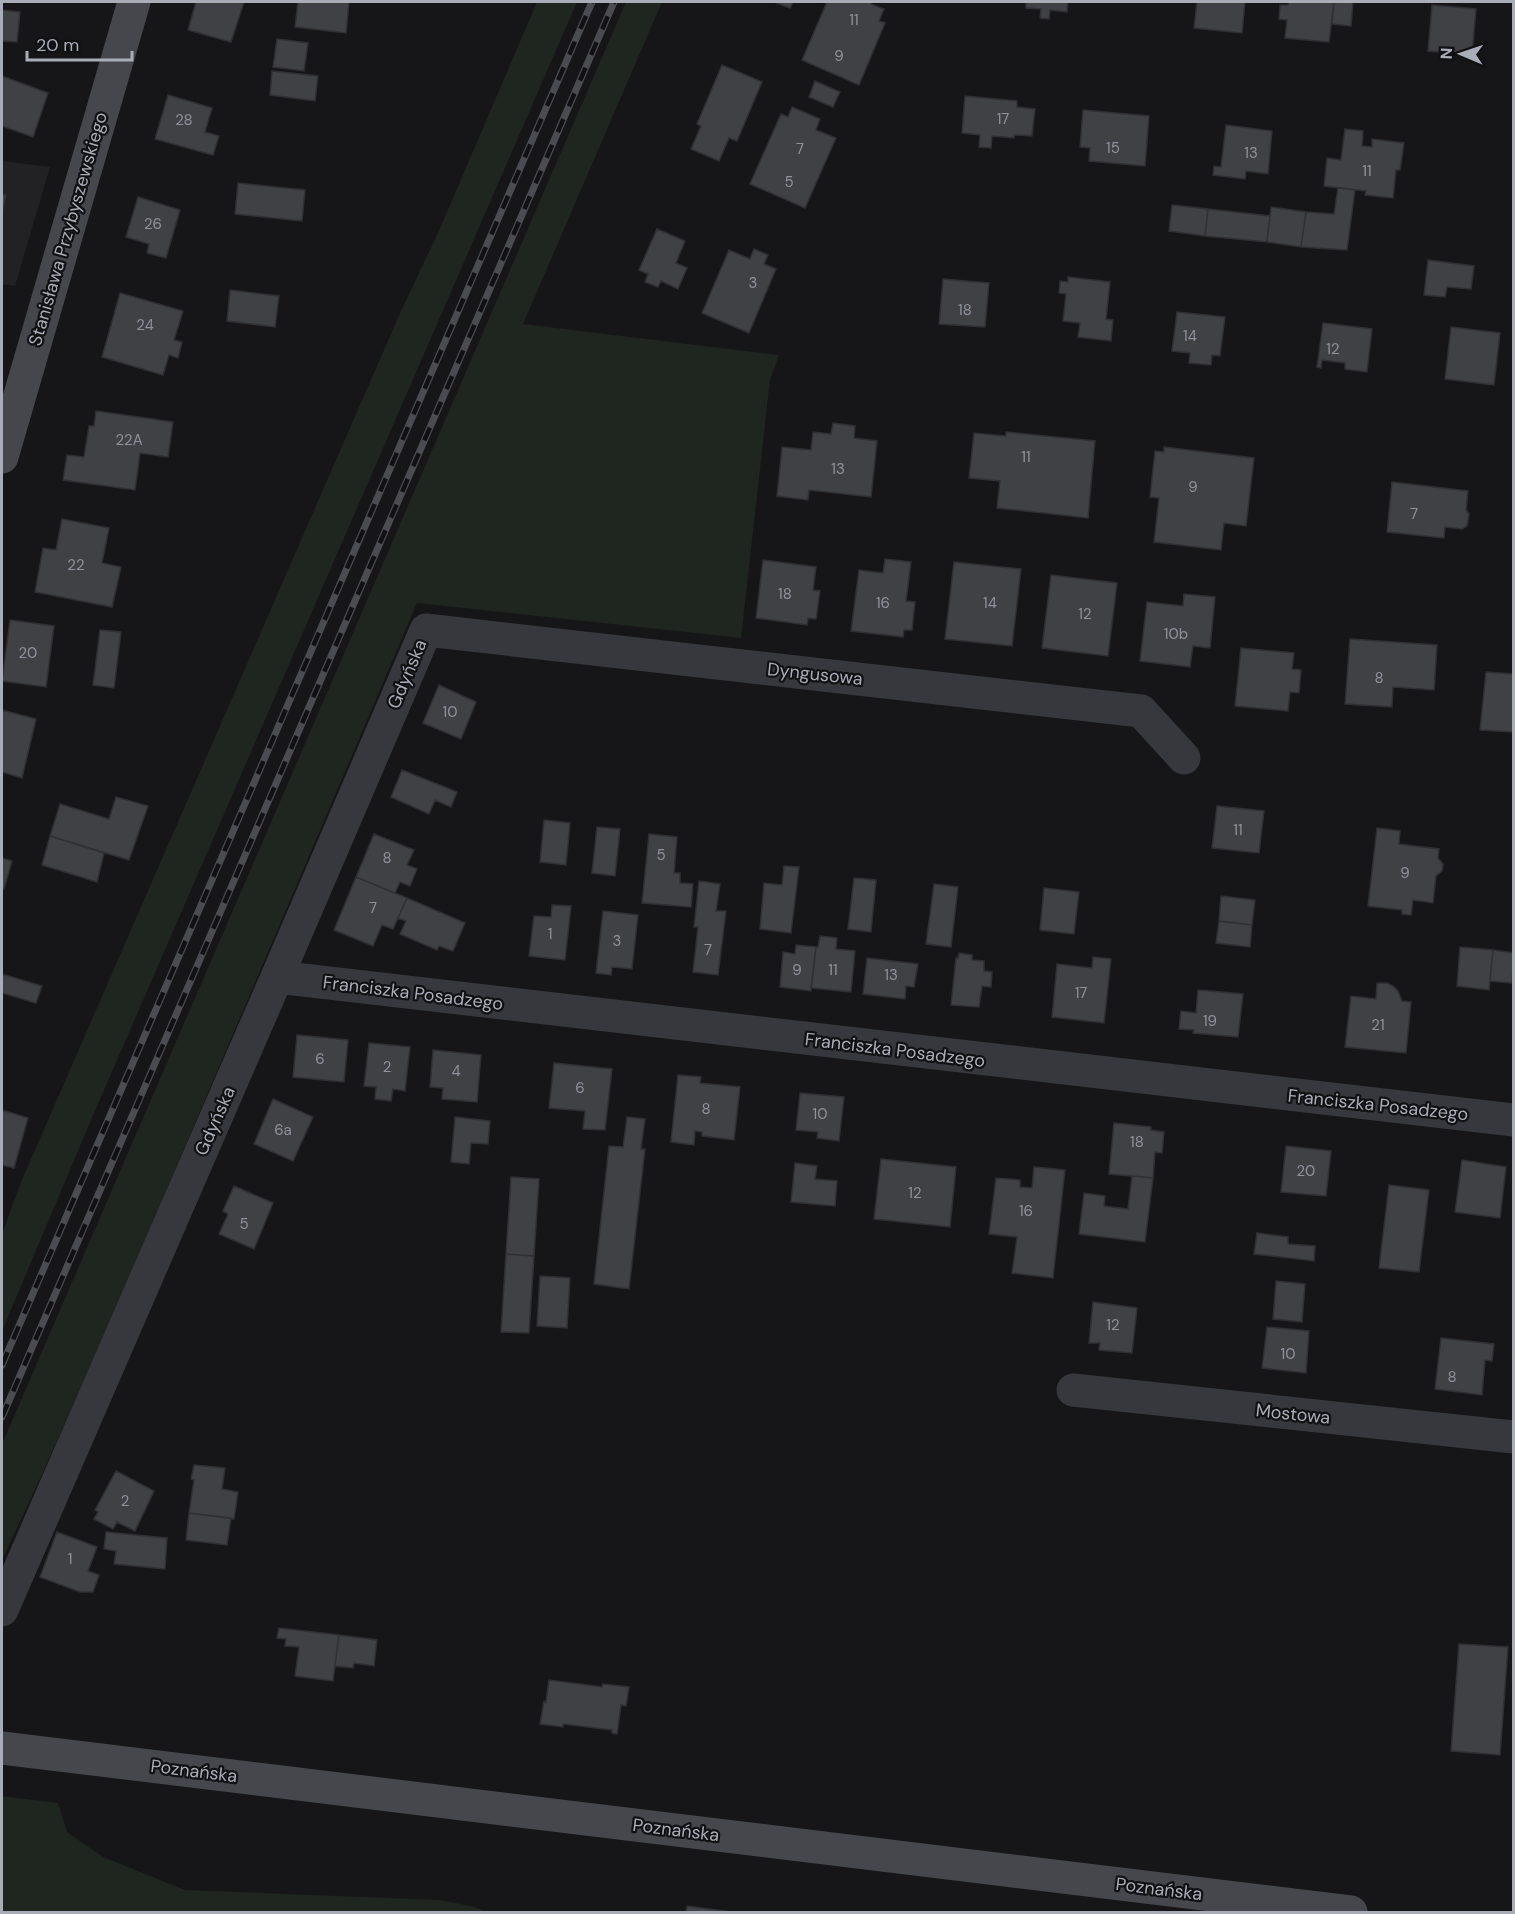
<svg xmlns="http://www.w3.org/2000/svg" width="1515" height="1914" viewBox="0 0 1515 1914" font-family="'DM Sans',sans-serif">
<style>
.built{fill:#222225}
.green{fill:#1e261f}
.building{fill:#404145;stroke:#303034;stroke-width:1.5}
.lines{fill:none;stroke-linecap:round;stroke-linejoin:round}
.street{stroke:#37383d;stroke-width:33}
.secondary{stroke:#45474d;stroke-width:33}
.rail-casing{stroke:#4a4c52;stroke-width:7}
.rail{stroke:#111113;stroke-width:4.5;stroke-dasharray:14;stroke-linecap:butt}
.labels{text-anchor:middle;dominant-baseline:central;stroke-width:4.5;stroke-linejoin:round;paint-order:stroke}
.number-label{font-size:15px;fill:#8e929b}
.street-label{font-size:18px;fill:#a8adb8;stroke:#111113}
</style>
<rect width="100%" height="100%" fill="#161618"/>
<path class="built" d="M2,161L50,167L15,286L2,284Z"/>
<path class="green" d="M537,2H577L91,1120L2,1331V1234L21,1182L401,311L438,233Z
M626,2H662L523,324L779,355L770,380L741,638L417,603L119,1301L44,1470L2,1560V1444Z
M2,1796L58,1803L67,1832L103,1857L185,1890L440,1900L475,1907L486,1912H2Z"/>
<path class="building" d="M196,2H244L231,42L188,30Z
M298,2H349L346,33L295,27Z
M774,2H793L790,8Z
M827,2H872L871,4L884,9L879,21L885,23L859,85L802,60Z
M1026,2H1068L1067,12L1050,10L1049,19L1040,18L1041,9L1026,8Z
M1197,2H1245L1242,33L1194,28Z
M1289,2H1334L1329,42L1285,38L1287,20L1279,19L1280,5H1288Z
M1334,2H1353L1351,26L1332,24Z
M1432,5L1476,9L1472,55L1428,51Z
M2,10L20,12L17,42L2,41Z
M277,39L308,43L304,71L273,67Z
M722,65L762,82L737,141L729,138L719,161L691,149L701,126L697,124Z
M272,71L318,76L315,101L270,95Z
M2,76L48,93L33,137L2,126Z
M815,81L840,92L833,107L809,97Z
M168,95L212,108L205,132L219,136L213,155L155,139Z
M965,96L1017,101V107L1035,109L1032,136L1014,135V138L992,136L991,148L979,147L980,135L962,133Z
M792,107L820,119L816,130L836,138L805,208L750,184L781,114L788,117Z
M1083,110L1149,116L1145,166L1089,161L1090,148L1080,147Z
M1226,125L1272,131L1268,174L1246,171L1245,179L1213,175L1214,166L1221,167Z
M1345,129L1363,131L1362,146L1372,147V139L1404,143L1400,170H1396L1393,198L1365,195L1366,191L1324,186L1327,158L1341,160Z
M238,183L305,190L302,221L235,214Z
M1338,188L1355,190L1347,250L1301,247L1306,212L1334,214Z
M2,194L6,195L2,214Z
M138,197L180,210L166,258L147,253L149,244L126,237Z
M1172,205L1208,209L1205,236L1169,231Z
M1271,207L1306,212L1301,247L1267,242Z
M1208,209L1270,216L1267,242L1205,236Z
M657,229L685,241L676,263L687,268L678,289L661,281L658,287L645,282L648,274L639,270Z
M754,249L768,255L764,264L776,269L749,333L702,313L729,250L750,259Z
M1428,260L1474,266L1471,289L1447,287L1445,297L1424,295Z
M1068,277L1110,282L1106,319L1113,320L1111,341L1078,337L1080,323L1063,321L1066,294L1059,293L1060,281L1068,282Z
M943,279L989,283L985,327L939,324Z
M230,290L279,296L275,327L227,321Z
M120,293L183,311L174,340L182,342L178,358L169,355L163,375L102,357Z
M1177,312L1225,317L1220,356L1212,355L1211,365L1189,363L1190,353L1172,351Z
M1323,323L1372,329L1367,372L1345,369V363L1322,360L1321,368L1317,367Z
M1451,327L1500,333L1494,385L1445,379Z
M96,411L173,422L168,457L140,453L135,490L63,480L67,455L84,457L89,426H94Z
M833,423L855,426L854,438L877,441L871,497L809,490L808,500L777,496L782,447L811,450L813,432L831,434Z
M1006,432L1095,441L1088,518L997,508L1000,481L969,478L974,433L1006,436Z
M1164,447L1254,458L1246,526L1224,523L1221,550L1154,542L1159,498L1150,497L1155,451L1164,452Z
M1392,482L1468,491L1466,510L1469,514L1467,526L1462,529L1445,527L1444,538L1387,532Z
M62,519L109,528L102,563L121,567L112,607L35,592L43,548L56,550Z
M885,559L911,562L906,601L915,602L912,630H904L903,637L851,631L859,570L883,573Z
M763,560L816,567L813,590L820,591L816,619L808,618L807,625L756,618Z
M954,562L1021,569L1012,646L945,639Z
M1051,575L1117,583L1108,656L1042,648Z
M1184,594L1215,597L1210,648L1193,646L1190,667L1140,661L1147,602L1183,606Z
M10,620L54,626L46,687L2,681Z
M100,630L121,632L114,688L93,685Z
M1350,639L1437,645L1434,690L1393,687L1392,707L1345,704Z
M1241,648L1294,653L1292,669L1301,670L1299,693L1290,692L1288,711L1235,706Z
M1486,672L1514,674L1513,732L1480,730Z
M439,685L476,702L461,739L423,723Z
M2,710L36,719L22,778L2,772Z
M402,770L457,792L451,807L435,800L429,814L391,797Z
M116,797L148,806L129,860L50,836L60,804L109,819Z
M1217,806L1264,811L1259,853L1212,848Z
M544,820L570,823L566,865L540,862Z
M597,827L620,829L615,876L592,873Z
M1377,828L1400,831L1399,844L1439,849L1438,858L1443,864L1442,871L1436,876L1433,903L1413,900L1411,915L1402,914V910L1368,906Z
M374,834L414,850L407,865L417,869L410,886L400,882L395,893L356,877Z
M649,834L677,837L674,873H680V883L693,884L691,907L642,903Z
M50,836L104,853L97,882L42,865Z
M2,858L12,861L4,889H2Z
M784,866L799,867L791,933L760,929L764,883L782,885Z
M356,877L407,898L393,929L382,925L373,946L334,930Z
M854,878L876,880L871,932L848,929Z
M699,881L720,884L716,911H726L718,975L693,972L698,927H694Z
M934,884L958,887L951,947L926,944Z
M1044,888L1079,892L1074,934L1040,930Z
M1221,896L1255,900L1252,925L1219,921Z
M407,898L465,923L453,951L439,946L437,950L400,934L406,921L398,918Z
M552,905L571,906L565,960L529,956L534,916L551,917Z
M603,911L638,915L632,969L612,967L611,975L596,973Z
M1219,921L1252,925L1250,947L1216,943Z
M820,936L837,938L836,949L855,951L851,992L811,988L816,947H818Z
M796,945L816,947L811,991L780,987L783,952L795,954Z
M1460,947L1493,950L1489,990L1457,986Z
M1493,950L1514,953L1512,983L1490,981Z
M959,953L972,955V960L984,961V971L992,972L991,987L982,986L979,1007L951,1005L956,958H958Z
M1093,957L1111,959L1104,1023L1052,1017L1057,964L1092,968Z
M867,958L918,964L914,987L906,986L905,999L863,994Z
M2,974L42,986L36,1003L2,993Z
M1377,983H1387L1393,986L1398,991L1402,1001L1411,1002L1406,1053L1345,1047L1351,996L1376,999Z
M1198,990L1243,994L1238,1037L1193,1033L1194,1030L1179,1029L1181,1011L1196,1013Z
M297,1035L348,1040L344,1082L293,1077Z
M369,1043L410,1047L405,1091L393,1089L391,1101L375,1099L376,1087L364,1086Z
M433,1050L481,1055L477,1102L442,1099L443,1088L430,1087Z
M554,1063L612,1069L605,1130L583,1129L585,1111L549,1108Z
M678,1075L701,1077L700,1083L740,1087L734,1140L702,1136V1132L695,1131L694,1145L671,1142Z
M800,1093L844,1097L839,1141L817,1138L818,1132L796,1130Z
M273,1099L313,1117L293,1161L254,1144Z
M2,1110L28,1118L14,1168L2,1165Z
M455,1117L490,1121L488,1144L471,1143L469,1164L451,1162Z
M627,1117L645,1119L641,1149H645L629,1289L594,1284L609,1146L623,1147Z
M1114,1123L1151,1127V1130L1164,1132L1162,1153L1155,1152L1153,1178L1109,1174Z
M1286,1146L1331,1151L1326,1196L1281,1192Z
M881,1159L956,1167L950,1227L874,1219Z
M1462,1160L1506,1167L1500,1218L1455,1212Z
M795,1163L817,1166L815,1179L837,1181L835,1206L791,1202Z
M1034,1167L1065,1170L1053,1278L1012,1273L1017,1237L989,1234L996,1178L1020,1180V1187L1032,1188Z
M1132,1176L1153,1178L1145,1242L1079,1234L1084,1193L1105,1196L1104,1206L1128,1209Z
M511,1177L539,1179L534,1256L506,1254Z
M1389,1185L1429,1190L1419,1272L1379,1268Z
M234,1186L273,1203L254,1249L219,1234L228,1214L223,1211Z
M1257,1233L1288,1237V1244L1315,1246L1314,1261L1254,1254Z
M506,1254L534,1256L529,1333L501,1332Z
M540,1276L570,1278L567,1328L537,1326Z
M1276,1281L1305,1284L1302,1322L1273,1319Z
M1093,1302L1137,1308L1132,1353L1099,1350L1100,1343H1089Z
M1267,1327L1309,1331L1306,1373L1262,1368Z
M1441,1338L1494,1344L1492,1361L1485,1360L1482,1395L1435,1389Z
M194,1465L225,1468L222,1489L238,1492L234,1519L189,1513L194,1480L191,1479Z
M116,1471L154,1491L135,1531L117,1522L113,1529L94,1519L98,1512L95,1510Z
M189,1513L231,1518L227,1545L186,1540Z
M57,1532L97,1547L88,1571L99,1575L93,1592H80L40,1577Z
M106,1532L167,1538L165,1569L114,1564L116,1551L104,1549Z
M279,1628L339,1635L333,1681L295,1676L299,1647L285,1646L286,1639L277,1638Z
M339,1635L377,1640L374,1666L354,1663L353,1668L335,1666Z
M1459,1644L1508,1647L1500,1755L1451,1751Z
M549,1680L602,1687L603,1684L629,1687L626,1706L621,1705L617,1734L612,1733V1730L563,1724V1727L540,1724L544,1701L546,1702Z
M687,1906L731,1912H686Z"/>
<g class="lines">
<path class="street" d="M277,977L1514,1120
M1073,1390L1514,1437
M2,1610L277,977L426,630L1141,711L1184,758"/>
<path class="secondary" d="M2,457L134,2
M2,1748L1351,1912"/>
<g class="rail-casing">
<path id="rail" d="M2,1365L592,2
M2,1417L614,2"/>
</g>
<use href="#rail" class="rail"/>
</g>
<g class="labels">
<g class="number-label">
<text x="854" y="20">11</text>
<text x="839" y="56">9</text>
<text x="1003" y="119">17</text>
<text x="184" y="120">28</text>
<text x="1113" y="148">15</text>
<text x="800" y="149">7</text>
<text x="1251" y="153">13</text>
<text x="1367" y="171">11</text>
<text x="789" y="182">5</text>
<text x="153" y="224">26</text>
<text x="753" y="283">3</text>
<text x="965" y="310">18</text>
<text x="145" y="325">24</text>
<text x="1190" y="336">14</text>
<text x="1333" y="349">12</text>
<text x="129" y="440">22A</text>
<text x="1026" y="457">11</text>
<text x="838" y="469">13</text>
<text x="1193" y="487">9</text>
<text x="1414" y="514">7</text>
<text x="76" y="565">22</text>
<text x="785" y="594">18</text>
<text x="883" y="603">16</text>
<text x="990" y="603">14</text>
<text x="1085" y="614">12</text>
<text x="1176" y="634">10b</text>
<text x="28" y="653">20</text>
<text x="1379" y="678">8</text>
<text x="450" y="712">10</text>
<text x="1238" y="830">11</text>
<text x="661" y="855">5</text>
<text x="387" y="858">8</text>
<text x="1405" y="873">9</text>
<text x="373" y="908">7</text>
<text x="550" y="934">1</text>
<text x="617" y="941">3</text>
<text x="708" y="950">7</text>
<text x="797" y="970">9</text>
<text x="833" y="970">11</text>
<text x="891" y="975">13</text>
<text x="1081" y="993">17</text>
<text x="1210" y="1021">19</text>
<text x="1378" y="1025">21</text>
<text x="320" y="1059">6</text>
<text x="387" y="1067">2</text>
<text x="456" y="1071">4</text>
<text x="580" y="1088">6</text>
<text x="706" y="1109">8</text>
<text x="820" y="1114">10</text>
<text x="283" y="1130">6a</text>
<text x="1137" y="1142">18</text>
<text x="1306" y="1171">20</text>
<text x="915" y="1193">12</text>
<text x="1026" y="1211">16</text>
<text x="244" y="1224">5</text>
<text x="1113" y="1325">12</text>
<text x="1288" y="1354">10</text>
<text x="1452" y="1377">8</text>
<text x="125" y="1501">2</text>
<text x="70" y="1559">1</text>
</g>
<g class="street-label">
<text transform="translate(68 229) rotate(-74)">Stanisława Przybyszewskiego</text>
<text transform="translate(407 674) rotate(-67)">Gdyńska</text>
<text transform="translate(815 674) rotate(6)">Dyngusowa</text>
<text transform="translate(413 993) rotate(7)">Franciszka Posadzego</text>
<text transform="translate(895 1050) rotate(7)">Franciszka Posadzego</text>
<text transform="translate(1378 1105) rotate(6)">Franciszka Posadzego</text>
<text transform="translate(215 1121) rotate(-66)">Gdyńska</text>
<text transform="translate(1293 1414) rotate(6)">Mostowa</text>
<text transform="translate(194 1771) rotate(7)">Poznańska</text>
<text transform="translate(676 1830) rotate(7)">Poznańska</text>
<text transform="translate(1159 1889) rotate(7)">Poznańska</text>
</g>
</g>
<rect width="1515" height="1914" fill="none" stroke="#a8adb8" stroke-width="6"/>
<g transform="translate(1461 54) rotate(272)" stroke="#111113" stroke-width="4.5" paint-order="stroke">
<path d="M0-4.5L10 22L0 15L-10 22Z" fill="#a8adb8"/>
<text y="-9" font-size="16" font-weight="bold" text-anchor="middle" fill="#a8adb8">N</text>
</g>
<path d="M27 51v9h105v-9" fill="none" stroke="#a8adb8" stroke-width="3"/>
<text x="36" y="51" font-size="18" fill="#a8adb8" stroke="#111113" stroke-width="4.5" paint-order="stroke">20 m</text>
</svg>
